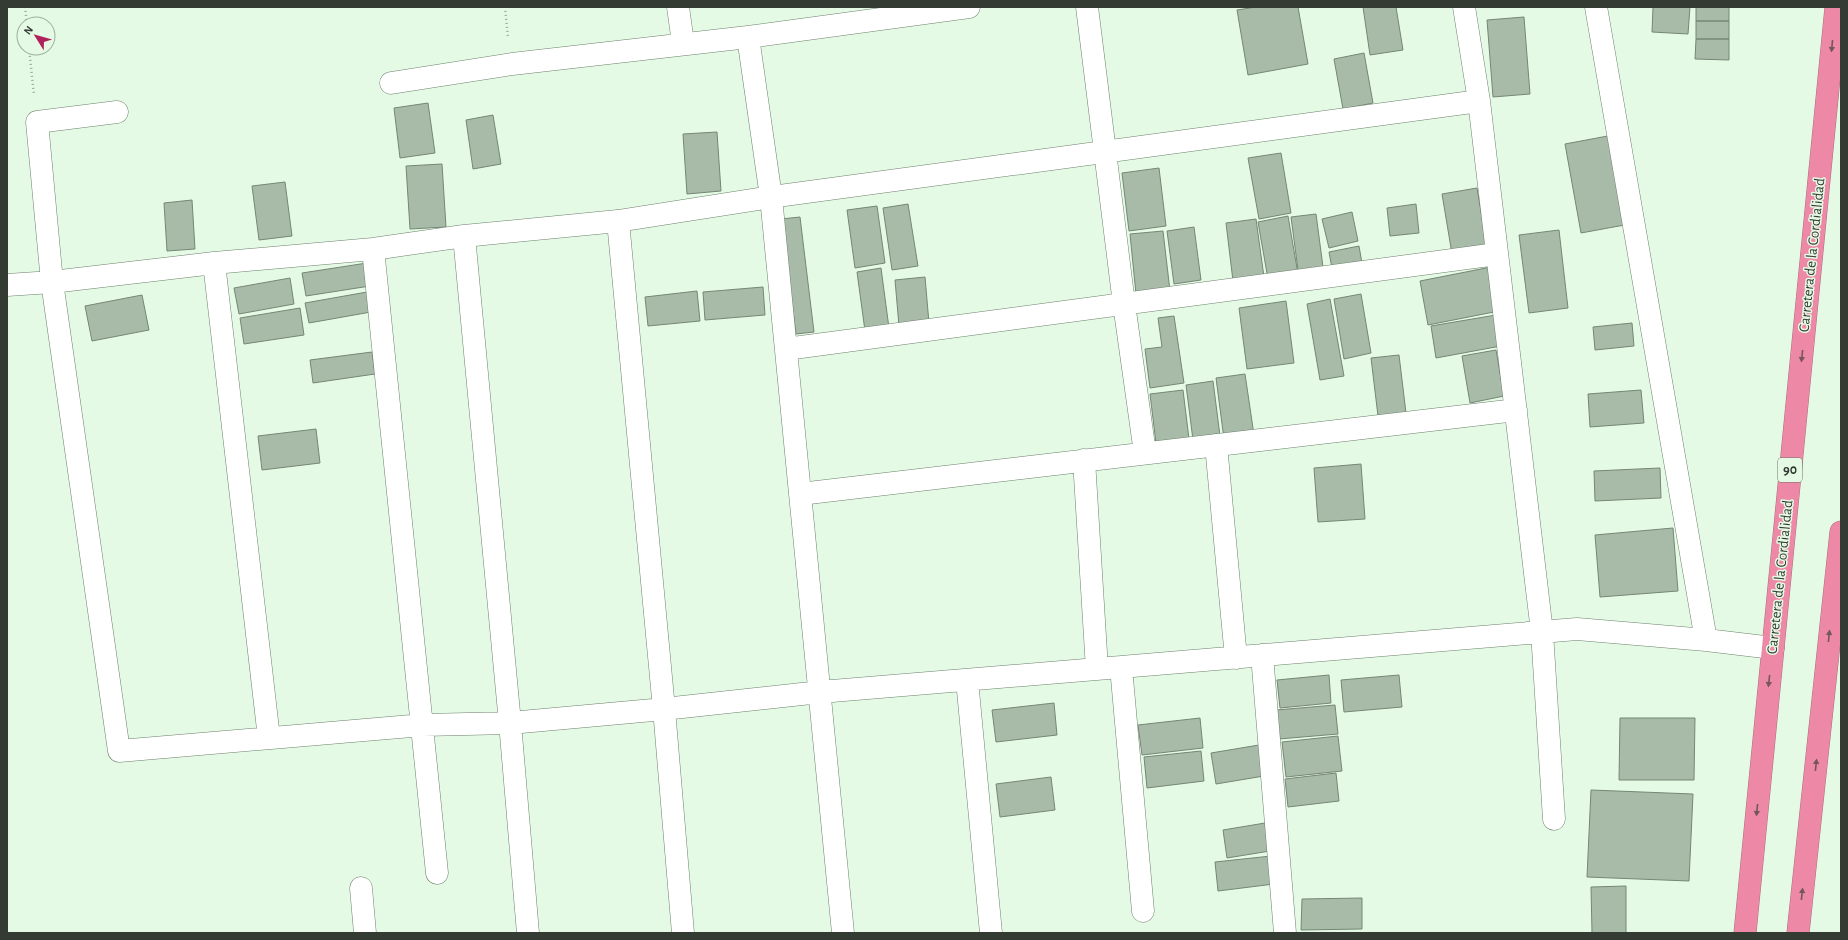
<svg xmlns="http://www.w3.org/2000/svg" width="1848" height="940" viewBox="0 0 1848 940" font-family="'Alegreya Sans',sans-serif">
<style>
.building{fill:#a8bba8;stroke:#758774}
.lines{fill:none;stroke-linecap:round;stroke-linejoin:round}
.street-casing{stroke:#6d806d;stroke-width:23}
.highway-casing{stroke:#ac6e7e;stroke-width:23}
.path{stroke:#99a999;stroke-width:2.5;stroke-dasharray:1 3;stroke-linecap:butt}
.street{stroke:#fff;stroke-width:22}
.highway{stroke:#ed89a6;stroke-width:22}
.oneway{fill:#74565b}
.labels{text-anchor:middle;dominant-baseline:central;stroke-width:3;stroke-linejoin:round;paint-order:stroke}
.shield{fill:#e5fae5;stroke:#687468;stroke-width:1}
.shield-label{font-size:14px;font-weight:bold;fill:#333b33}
.street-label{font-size:15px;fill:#333b33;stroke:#e5fae5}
</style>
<rect width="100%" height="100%" fill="#e5fae5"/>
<path class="building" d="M1256,7H1298L1308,64L1248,75L1237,10Z
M1363,7H1396L1403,50L1370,55Z
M1653,7H1690L1688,34L1652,32Z
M1696,7H1729V21H1696Z
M1524,17L1530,94L1493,97L1487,20Z
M1696,21H1729V39H1696Z
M1696,39H1729V60L1695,59Z
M1364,53L1373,103L1343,109L1334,59Z
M428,103L435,153L400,158L394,108Z
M493,115L501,164L473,169L466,120Z
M717,132L721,191L687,194L683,134Z
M1613,135L1630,224L1581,233L1565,144Z
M1281,153L1291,213L1259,219L1248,158Z
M442,164L446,227L410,229L406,166Z
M1159,168L1166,226L1129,231L1122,173Z
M285,182L292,236L259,240L252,186Z
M1477,188L1487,248L1452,254L1442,194Z
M192,200L195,249L167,251L164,203Z
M908,204L918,266L892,270L883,208Z
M1416,204L1419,233L1390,236L1387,208Z
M877,206L885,263L855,268L847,210Z
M1352,212L1358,241L1329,248L1322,219Z
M1316,214L1323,267L1298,270L1291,217Z
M1288,216L1298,274L1268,279L1258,222Z
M800,217L814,332L796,334L781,219Z
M1256,219L1264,277L1233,281L1226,223Z
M1194,227L1201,280L1174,284L1167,231Z
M1559,230L1568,308L1529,313L1519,235Z
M1163,231L1170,291L1136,294L1130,234Z
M1359,246L1363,269L1333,274L1329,252Z
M367,263L370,286L306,296L302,273Z
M1491,267L1499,311L1428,325L1420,281Z
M881,268L889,328L865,331L857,272Z
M925,277L929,323L899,326L895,280Z
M290,278L294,304L239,314L234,288Z
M763,287L765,315L705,320L703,292Z
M697,291L700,321L648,326L645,297Z
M367,292L371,312L309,323L305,303Z
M1361,294L1371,353L1344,359L1334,299Z
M142,295L149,330L92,341L85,306Z
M1330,299L1344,376L1320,380L1307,304Z
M1286,301L1294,363L1247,369L1239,308Z
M300,308L304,335L244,344L240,318Z
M1496,315L1501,346L1436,358L1431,326Z
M1174,316L1184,383L1150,388L1145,349L1162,347L1158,318Z
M1632,323L1634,346L1595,350L1593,327Z
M1496,350L1504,396L1470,403L1462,356Z
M372,352L375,374L313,383L310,360Z
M1399,355L1406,413L1378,416L1371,358Z
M1245,374L1254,435L1224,439L1216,378Z
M1213,381L1220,436L1193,440L1186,385Z
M1183,390L1189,439L1156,443L1150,394Z
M1641,390L1644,423L1590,427L1588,394Z
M316,429L320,463L262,470L258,436Z
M1361,464L1365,519L1318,522L1314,468Z
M1660,468L1661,498L1595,501L1594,471Z
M1673,528L1678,591L1600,597L1595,535Z
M1329,675L1331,703L1280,708L1277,680Z
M1399,675L1402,707L1344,712L1341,680Z
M1054,703L1057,735L996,742L992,710Z
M1335,705L1338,734L1279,739L1276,710Z
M1200,718L1203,748L1142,755L1138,725Z
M1620,718H1695L1694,780H1619Z
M1338,736L1342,771L1286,777L1282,742Z
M1259,745L1264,776L1216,784L1211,753Z
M1201,751L1204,781L1147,788L1144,757Z
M1336,773L1339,801L1288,807L1285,779Z
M1051,777L1055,810L1000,817L996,784Z
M1591,790L1693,794L1689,881L1587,877Z
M1265,823L1270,851L1227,858L1223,830Z
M1271,856L1274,884L1218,891L1215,862Z
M1626,886V933H1592L1591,887Z
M1362,898V929L1301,930L1302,899Z"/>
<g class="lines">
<g class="street-casing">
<path id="street" d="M678,7L683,43
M1087,7L1124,304L1145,453
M1464,7L1479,101L1542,632L1554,819
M1596,7L1706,640
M748,37L771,197L843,933
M391,83L512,64L748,37L969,7
M117,112L37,122L52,282L119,751L423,725L510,723L664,709L820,692L1577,629L1706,640L1773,648
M618,221L664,709L683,933
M464,236L510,723L528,933
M373,249L437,873
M214,263L269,738
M7,285L52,282L214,263L373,249L464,236L618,221L771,197L1479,101
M786,349L1497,254
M1216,445L1236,658
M1084,460L1097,669
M800,494L1516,410
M1262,655L1285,933
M1121,667L1143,911
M967,680L991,933
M361,888L365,933"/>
</g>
<g class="highway-casing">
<path id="highway" d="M1745,933L1836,7
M1798,933L1841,532"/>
</g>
<path class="path" d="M25,7L27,24
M505,7L508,38
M29,48L34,95"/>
<use href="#street" class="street"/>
<use href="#highway" class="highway"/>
</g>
<defs><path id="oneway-solid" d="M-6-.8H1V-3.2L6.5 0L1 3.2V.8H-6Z"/></defs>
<g class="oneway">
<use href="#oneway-solid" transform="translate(1832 46) rotate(95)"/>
<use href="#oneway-solid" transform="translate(1802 356) rotate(96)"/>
<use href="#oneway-solid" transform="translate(1829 636) rotate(-84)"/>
<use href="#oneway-solid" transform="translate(1769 681) rotate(96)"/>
<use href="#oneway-solid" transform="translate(1816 765) rotate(-84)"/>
<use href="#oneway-solid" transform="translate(1757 810) rotate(96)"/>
<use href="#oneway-solid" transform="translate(1802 894) rotate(-84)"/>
</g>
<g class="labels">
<rect class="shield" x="1778" y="458" width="24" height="24" rx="3"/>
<g class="shield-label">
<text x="1790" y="470">90</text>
</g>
<g class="street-label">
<text transform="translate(1812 255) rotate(-84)">Carretera de la Cordialidad</text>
<text transform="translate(1780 577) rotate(-84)">Carretera de la Cordialidad</text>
</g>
</g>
<rect width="1848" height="940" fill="none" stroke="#333b33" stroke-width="16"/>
<g transform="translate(36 36) rotate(307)"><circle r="19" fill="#e5fae5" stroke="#9eae9e"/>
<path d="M0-3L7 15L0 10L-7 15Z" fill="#b0225c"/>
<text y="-6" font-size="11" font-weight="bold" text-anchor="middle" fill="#333b33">N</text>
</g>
</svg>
